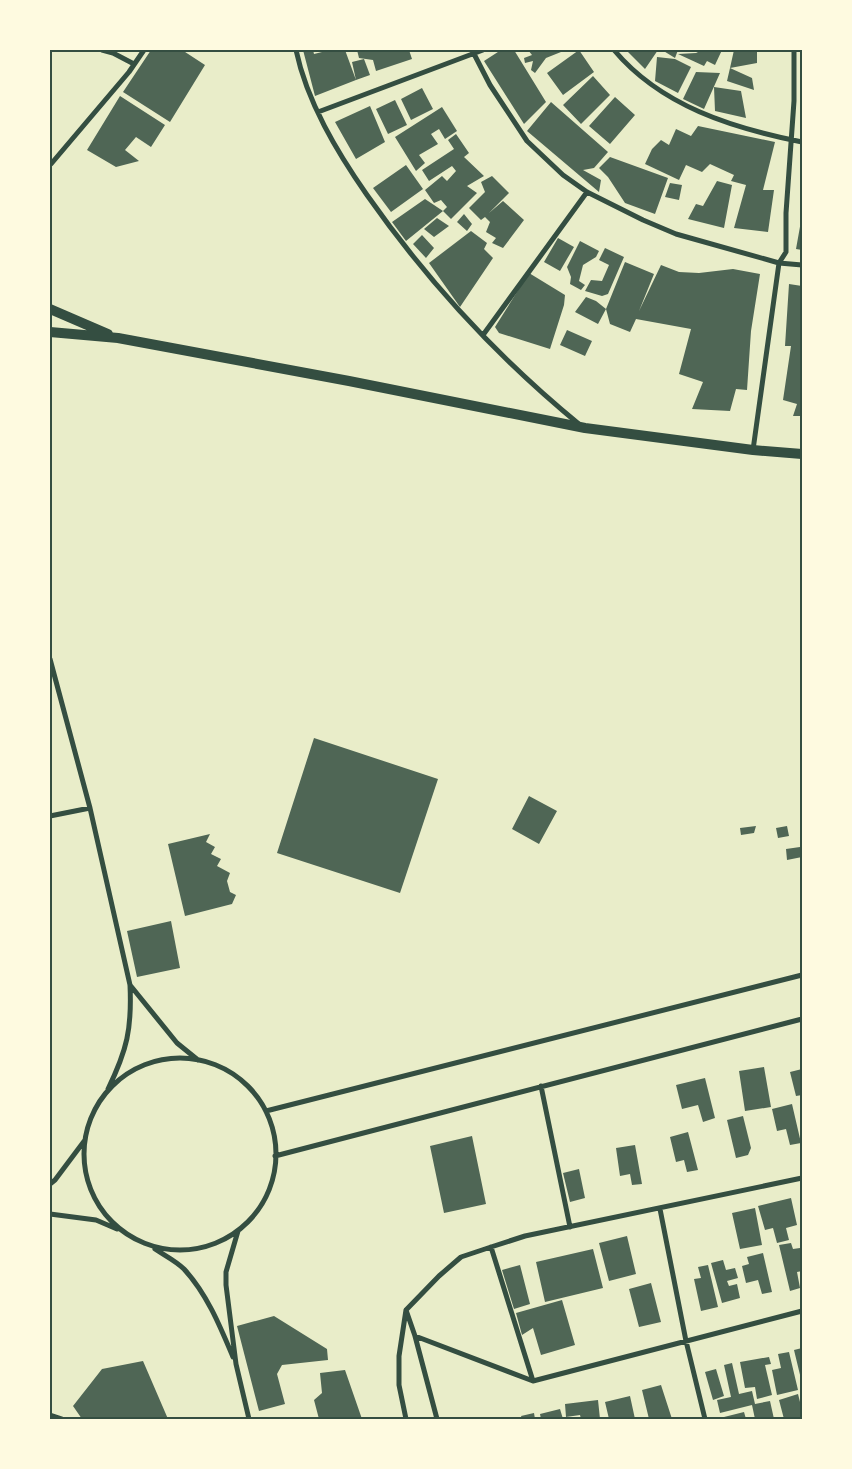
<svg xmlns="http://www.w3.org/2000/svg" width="852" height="1469" viewBox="0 0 852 1469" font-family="Barlow,sans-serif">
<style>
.building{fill:#4f6655}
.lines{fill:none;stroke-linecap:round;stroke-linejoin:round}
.minor{stroke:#344e41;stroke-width:5}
.secondary{stroke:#344e41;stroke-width:10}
.neatline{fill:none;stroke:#344e41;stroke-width:2}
</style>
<rect width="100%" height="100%" fill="#e9edc9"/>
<path class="building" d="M151,50H182L205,65L170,122L123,92Z
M303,50H313L314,54L330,50H345L356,80L315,96Z
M357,50H409L412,59L376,71L373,60L359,58Z
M501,50H514L546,102L524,124L484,61Z
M528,50H566L546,58L535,73L531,70L533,61L525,63L524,58L532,55Z
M579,50L594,72L563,95L547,73Z
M626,50H658L645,69Z
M662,50H678L675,58Z
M702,50H722L715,65L707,61L704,66L678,54L696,53Z
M734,50H757V63L730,68Z
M657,57L675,59L691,67L678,93L655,81Z
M364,59L370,75L356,80L352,62Z
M730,68L752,78L754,90L727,81Z
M696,72L720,73L704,109L683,99Z
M593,76L610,95L581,124L563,105Z
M714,87L741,91L746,118L715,111Z
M422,88L433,109L411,120L401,99Z
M120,96L165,125L151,147L136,137L125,150L139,161L116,167L87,150Z
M615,97L635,115L610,144L589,126Z
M395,100L407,125L388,134L376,109Z
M551,102L608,152L594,168L583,170L601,180L599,192L527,131Z
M370,106L385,142L356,159L335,122Z
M442,107L457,131L445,139L439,129L431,134L438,144L419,155L425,163L416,171L395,137Z
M698,126L775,142L763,190H774L768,232L734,228L746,185L731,181L734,175L710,164L702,172L686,165L679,180L645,164L652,149L661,140L669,145L676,129L691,136Z
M456,134L469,153L464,157L484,176L467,186L477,193L451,219L443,211L447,207L441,200L434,203L425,190L442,176L447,181L456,171L452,166L429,181L422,170L454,149L448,140Z
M610,157L668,178L655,214L625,203L608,177L599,168Z
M406,165L423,189L391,212L373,188Z
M492,176L509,193L489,213L503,201L524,220L503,248L492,243L496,238L486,232L490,222L485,217L481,220L469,208L485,192L481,182Z
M717,181L732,185L724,228L688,219L696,204L703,206Z
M670,183L682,185L679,200L665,197Z
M425,199L443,211L406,241L392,222Z
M464,214L472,224L467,231L457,222Z
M437,218L449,226L434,237L424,229Z
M801,221H802V250L796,249Z
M471,231L487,243L484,249L493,258L460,307L429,263Z
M422,235L434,248L426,258L413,244Z
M558,238L574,247L560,271L544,262Z
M580,241L599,251L596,257L583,265L579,281L585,285L581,290L570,284L571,277L567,267Z
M605,248L624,257L608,294L602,296L585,291L591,280L602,281L609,265L599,260Z
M625,262L654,274L639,311L661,265L679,272L699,273L733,269L760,274L751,331L747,390L736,389L730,411L692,409L703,382L679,374L691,329L636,319L630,332L610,324L606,309Z
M529,273L565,295L564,305L550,349L499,333L495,327Z
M789,284L802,286V416H793L797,404L783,400L791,346H785Z
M586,297L596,301L606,309L598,324L575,312Z
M567,330L592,341L585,356L560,345Z
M314,738L438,779L400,893L277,853Z
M529,796L557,811L539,844L512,829Z
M756,826L754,833L741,835L740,828Z
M787,826L789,836L778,838L776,828Z
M210,834L206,842L215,847L211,854L221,859L217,866L230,873L227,881L230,892L236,895L232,904L185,916L168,844Z
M800,847L802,857L787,860L786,849Z
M171,921L180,968L137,977L127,931Z
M764,1067L771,1107L745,1111L739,1071Z
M802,1069V1095L796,1096L790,1072Z
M705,1078L715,1118L703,1122L698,1105L682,1109L676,1085Z
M792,1104L801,1143L790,1145L786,1129L777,1131L772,1109Z
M743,1116L751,1148L748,1155L736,1158L727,1120Z
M688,1132L698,1170L687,1172L684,1160L676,1162L670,1137Z
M472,1136L486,1204L444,1213L430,1146Z
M635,1145L642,1184L632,1185L630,1174L620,1176L616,1148Z
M579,1169L585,1198L570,1202L563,1173Z
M791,1198L797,1225L786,1228L789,1240L777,1243L773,1228L765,1230L758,1206Z
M755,1208L762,1245L740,1249L732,1213Z
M627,1236L636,1274L609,1281L599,1243Z
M791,1243L793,1249L800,1248L802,1258V1271L797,1272L800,1288L790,1291L779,1245Z
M593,1249L603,1288L545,1302L536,1262Z
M763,1253L772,1292L762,1294L758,1280L746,1283L742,1266L749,1264L747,1257Z
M723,1260L726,1270L735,1268L738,1278L727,1281L729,1286L737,1284L740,1298L722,1303L711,1263Z
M520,1265L530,1304L514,1309L502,1270Z
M708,1265L718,1307L701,1311L694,1279L701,1278L698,1267Z
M651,1283L661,1322L639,1327L629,1289Z
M562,1300L575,1345L541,1355L533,1328L522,1335L516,1313Z
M274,1316L327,1349L328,1360L282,1365L277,1374L285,1404L259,1411L237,1326Z
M802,1348V1379H801L794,1350Z
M789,1352L798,1390L777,1395L772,1370L781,1368L778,1354Z
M769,1357L771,1364L765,1365L772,1395L757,1399L755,1387L745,1388L740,1362Z
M143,1361L168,1419H82L73,1406L102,1369Z
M732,1363L739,1394L752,1391L755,1404L770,1401L774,1419H755L752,1405L720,1413L717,1400L731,1397L724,1365Z
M716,1369L724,1396L713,1400L705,1372Z
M345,1370L362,1419H319L314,1400L322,1393L320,1373Z
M661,1385L672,1419H649L642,1390Z
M798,1394L802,1410V1419H784L779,1400Z
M630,1396L635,1419H609L605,1402Z
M598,1400L600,1419H581L580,1415L566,1417L565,1404Z
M560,1409L563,1419H541L540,1414Z
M744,1412L746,1419H720V1418Z
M534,1413L535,1419H522L521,1416Z"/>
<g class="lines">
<path class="minor" d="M102,50L113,53L134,64
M296,50C307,102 337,152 367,195C428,282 498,358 580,425
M472,50L490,85L527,141L563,175L587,192L643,220L676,234L779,263L802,265
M614,50C661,106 732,128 802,142
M318,112L483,50
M51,164L129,72L144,50
M483,335L587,192
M753,450L779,263L786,252V213L794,101V50
M50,659L90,808L130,985C132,1029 127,1050 108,1089
M50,816L90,808
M130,985L177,1043L198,1060
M84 1154a96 96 0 1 1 192 0a96 96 0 1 1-192 0Z
M541,1086L570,1227
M266,1111L802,975
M275,1156L802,1019
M50,1184L55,1180L85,1140
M660,1209L686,1341L705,1419
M50,1214L96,1220L117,1229
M238,1231L226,1272V1285L236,1364L249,1419
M491,1247L533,1381
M155,1249C164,1255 176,1261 184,1269C207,1294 220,1326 233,1357
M415,1336L533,1381L802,1311
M50,1415L62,1419
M406,1419L399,1385V1356L406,1310
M437,1419L415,1336L406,1310L439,1276L461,1257L491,1247L525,1236L802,1178"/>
<path class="secondary" d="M50,309L108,334
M50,332L118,338L349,381L585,428L753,450L802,454"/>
</g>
<rect width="852" height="1469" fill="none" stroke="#fefae0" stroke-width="102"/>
<rect x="51" y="51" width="750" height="1367" class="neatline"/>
</svg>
